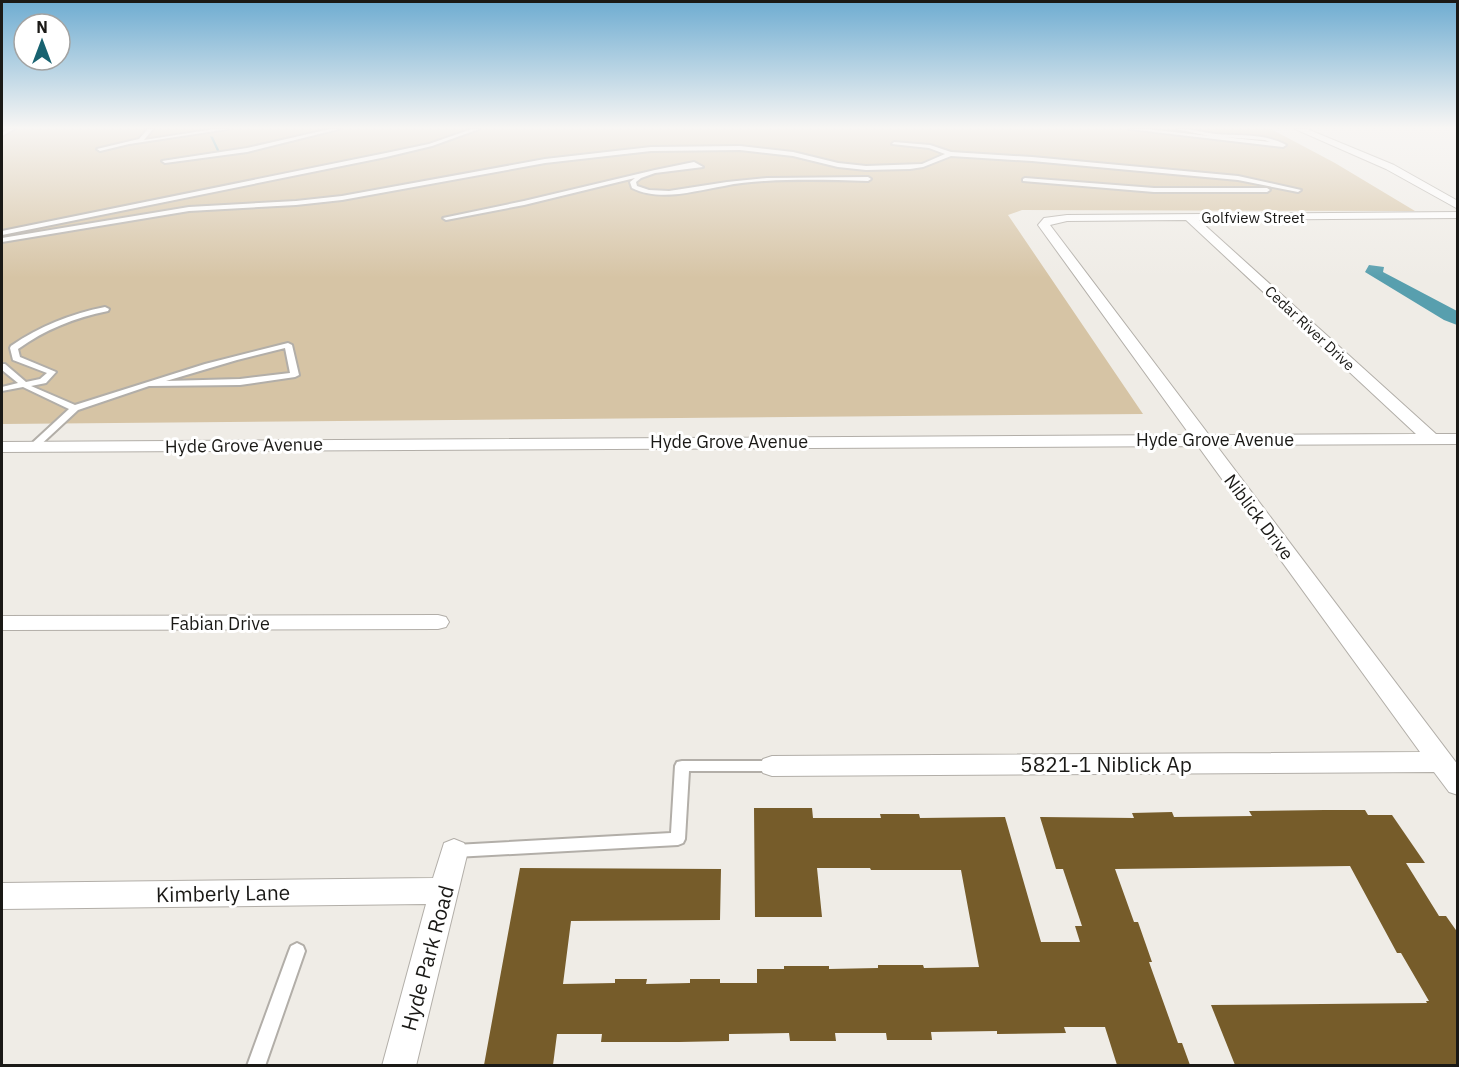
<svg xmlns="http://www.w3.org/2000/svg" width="1459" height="1067" viewBox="0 0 1459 1067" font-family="'IBM Plex Sans',sans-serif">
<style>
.green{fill:#d6c4a5}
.water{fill:#589fae}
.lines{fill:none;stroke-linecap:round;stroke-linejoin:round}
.stream{fill:#589fae;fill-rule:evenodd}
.building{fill:#765c2a}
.service-casing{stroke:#b2aea8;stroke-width:4}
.minor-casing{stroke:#b2aea8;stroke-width:2}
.service{fill:#fff;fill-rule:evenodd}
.minor{fill:#fff;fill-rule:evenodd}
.labels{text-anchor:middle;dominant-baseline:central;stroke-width:6;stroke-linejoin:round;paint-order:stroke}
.far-street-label{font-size:15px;fill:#1a1916;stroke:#fff}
.street-label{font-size:18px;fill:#1a1916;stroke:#fff}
.near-street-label{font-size:21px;fill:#1a1916;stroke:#fff}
</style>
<rect width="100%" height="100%" fill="#efece6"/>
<path class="green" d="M2,129H1271L1335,163L1415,211L1022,210L1008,215L1143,414L2,424Z"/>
<path class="water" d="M1369,265L1384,267L1383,272L1457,311V325L1444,320L1365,272Z"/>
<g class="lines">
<path class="stream" d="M210,136L213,137L220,152L217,151Z"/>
</g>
<path class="building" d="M754,808H812L813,818H881L880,814H919L920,818L1005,817L1041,942H1080L1075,926H1082L1063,869H1056L1040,817L1134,818L1132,813L1172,812L1174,817L1252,816L1249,811L1325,810H1365L1368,815H1392L1425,863H1406L1439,916H1446L1458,933V1065H1235L1211,1005L1427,1003L1426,1001H1429L1401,953H1397L1350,866L1115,869L1134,922H1138L1152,962H1149L1178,1043H1182L1190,1065H1117L1105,1027H1064L1066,1033L997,1034V1031L931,1032L932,1040H887L886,1033H835L836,1041H790L789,1033L729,1034V1041L679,1042H601L602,1034H557L553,1065H484L520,868L721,869L720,920L571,921L563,984L615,983V979H647L646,984L690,983V979H720V983H757V969H784V966H829V969L878,968V965H923L924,968L979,967L961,870H871L870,868H817L822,917H755Z"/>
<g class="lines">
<g class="service-casing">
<path id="service" d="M8,129H14L2,136V133Z
M148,129H153L144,140L215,129H228L129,144L100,151L97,149L139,139Z
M330,129H339L247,152L165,163L162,161L247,148Z
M472,129H479L432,146L386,157L2,235V231L386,153L429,144Z
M1129,129H1146L1209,136L1177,129C1190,129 1202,132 1215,134C1238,136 1265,133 1286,145L1283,147ZM1224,137L1265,140L1270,142Z
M894,142L930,145L951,152L1032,157L1238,176L1301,190L1298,192L1238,180L1032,161L951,156L923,167L910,169L866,170L838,167L793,156L740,150L651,151L545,163L342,200L296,205L189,211L2,242V238L189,207L296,201L342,196L545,159L651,147L740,146L793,152L838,163L866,166L922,164L945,154L929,148L892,144Z
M694,162L703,167L655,173L641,178L636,182L637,186L649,190L669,191L727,182L767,178L868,177L871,179L868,181C834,180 799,179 765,181C751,182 737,183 724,186C694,191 660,202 632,188L630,182L635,178L524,205L446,220L443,218L524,201L655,170Z
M1025,178L1154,188H1267L1270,190L1267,192H1154L1023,181V179Z
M105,307L109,309L108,311C74,318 46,329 18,349L20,357L56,372L46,383L31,386L75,405L205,364L288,343L292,345L299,375L295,377L240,385L149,386L78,410L36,449H30L28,447L30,445L69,409L23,387L2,391V387L18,383L2,370V364H5L26,382L40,379L47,373L13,360L10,348L11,346C40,326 70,314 105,307ZM285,348L290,373L240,379L166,381L237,360Z
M682,761H771L776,762L778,766L776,770L771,771H689L685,839L683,843L678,845L455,857L450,856L448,851L450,846L455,845L671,833L675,766L677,762Z
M297,943L303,946L305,951L265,1066H247L289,951L291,946Z"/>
</g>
<g class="minor-casing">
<path id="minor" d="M1295,129H1307L1394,165L1458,201V209L1386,169Z
M1458,212V218L1199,220L1436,434H1458V444L1216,445L1458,765V795L1449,792L1434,772L772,776L763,773L759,766L763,759L772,756L1420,752L1198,446L2,452V442L1190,435L1038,225L1044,218L1067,215ZM1186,220L1416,434L1209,435L1050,225L1067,221Z
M438,615L446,617L449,622L446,627L438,629L2,630V616Z
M454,839L464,843L468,851L416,1066H382L426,904L2,909V883L433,878L444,843Z"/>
</g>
<use href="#service" class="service"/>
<use href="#minor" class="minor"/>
</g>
<linearGradient id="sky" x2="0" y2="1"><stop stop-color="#6eacd1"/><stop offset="0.46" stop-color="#f8f6f4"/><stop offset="1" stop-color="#f8f6f4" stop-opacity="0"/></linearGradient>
<rect width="1459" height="278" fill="url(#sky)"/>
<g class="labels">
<g class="far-street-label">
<text x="1253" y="217">Golfview Street</text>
<text transform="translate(1310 328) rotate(43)">Cedar River Drive</text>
</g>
<g class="street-label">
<text x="1215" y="439">Hyde Grove Avenue</text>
<text x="729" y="441">Hyde Grove Avenue</text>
<text transform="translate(244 445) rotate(-1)">Hyde Grove Avenue</text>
<text transform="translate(1259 517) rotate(53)">Niblick Drive</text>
<text x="220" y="623">Fabian Drive</text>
</g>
<g class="near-street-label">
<text x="1106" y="764">5821-1 Niblick Ap</text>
<text transform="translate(223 893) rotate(-1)">Kimberly Lane</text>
<text transform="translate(427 958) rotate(-75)">Hyde Park Road</text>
</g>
</g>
<rect width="1459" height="1067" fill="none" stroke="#1a1916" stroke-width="6"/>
<g transform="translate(42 42)"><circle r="28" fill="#ffffff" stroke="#a3a3a2" stroke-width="1.5"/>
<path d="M0-4.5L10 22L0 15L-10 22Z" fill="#186270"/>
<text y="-9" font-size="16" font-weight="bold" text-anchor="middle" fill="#1a1916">N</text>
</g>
</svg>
